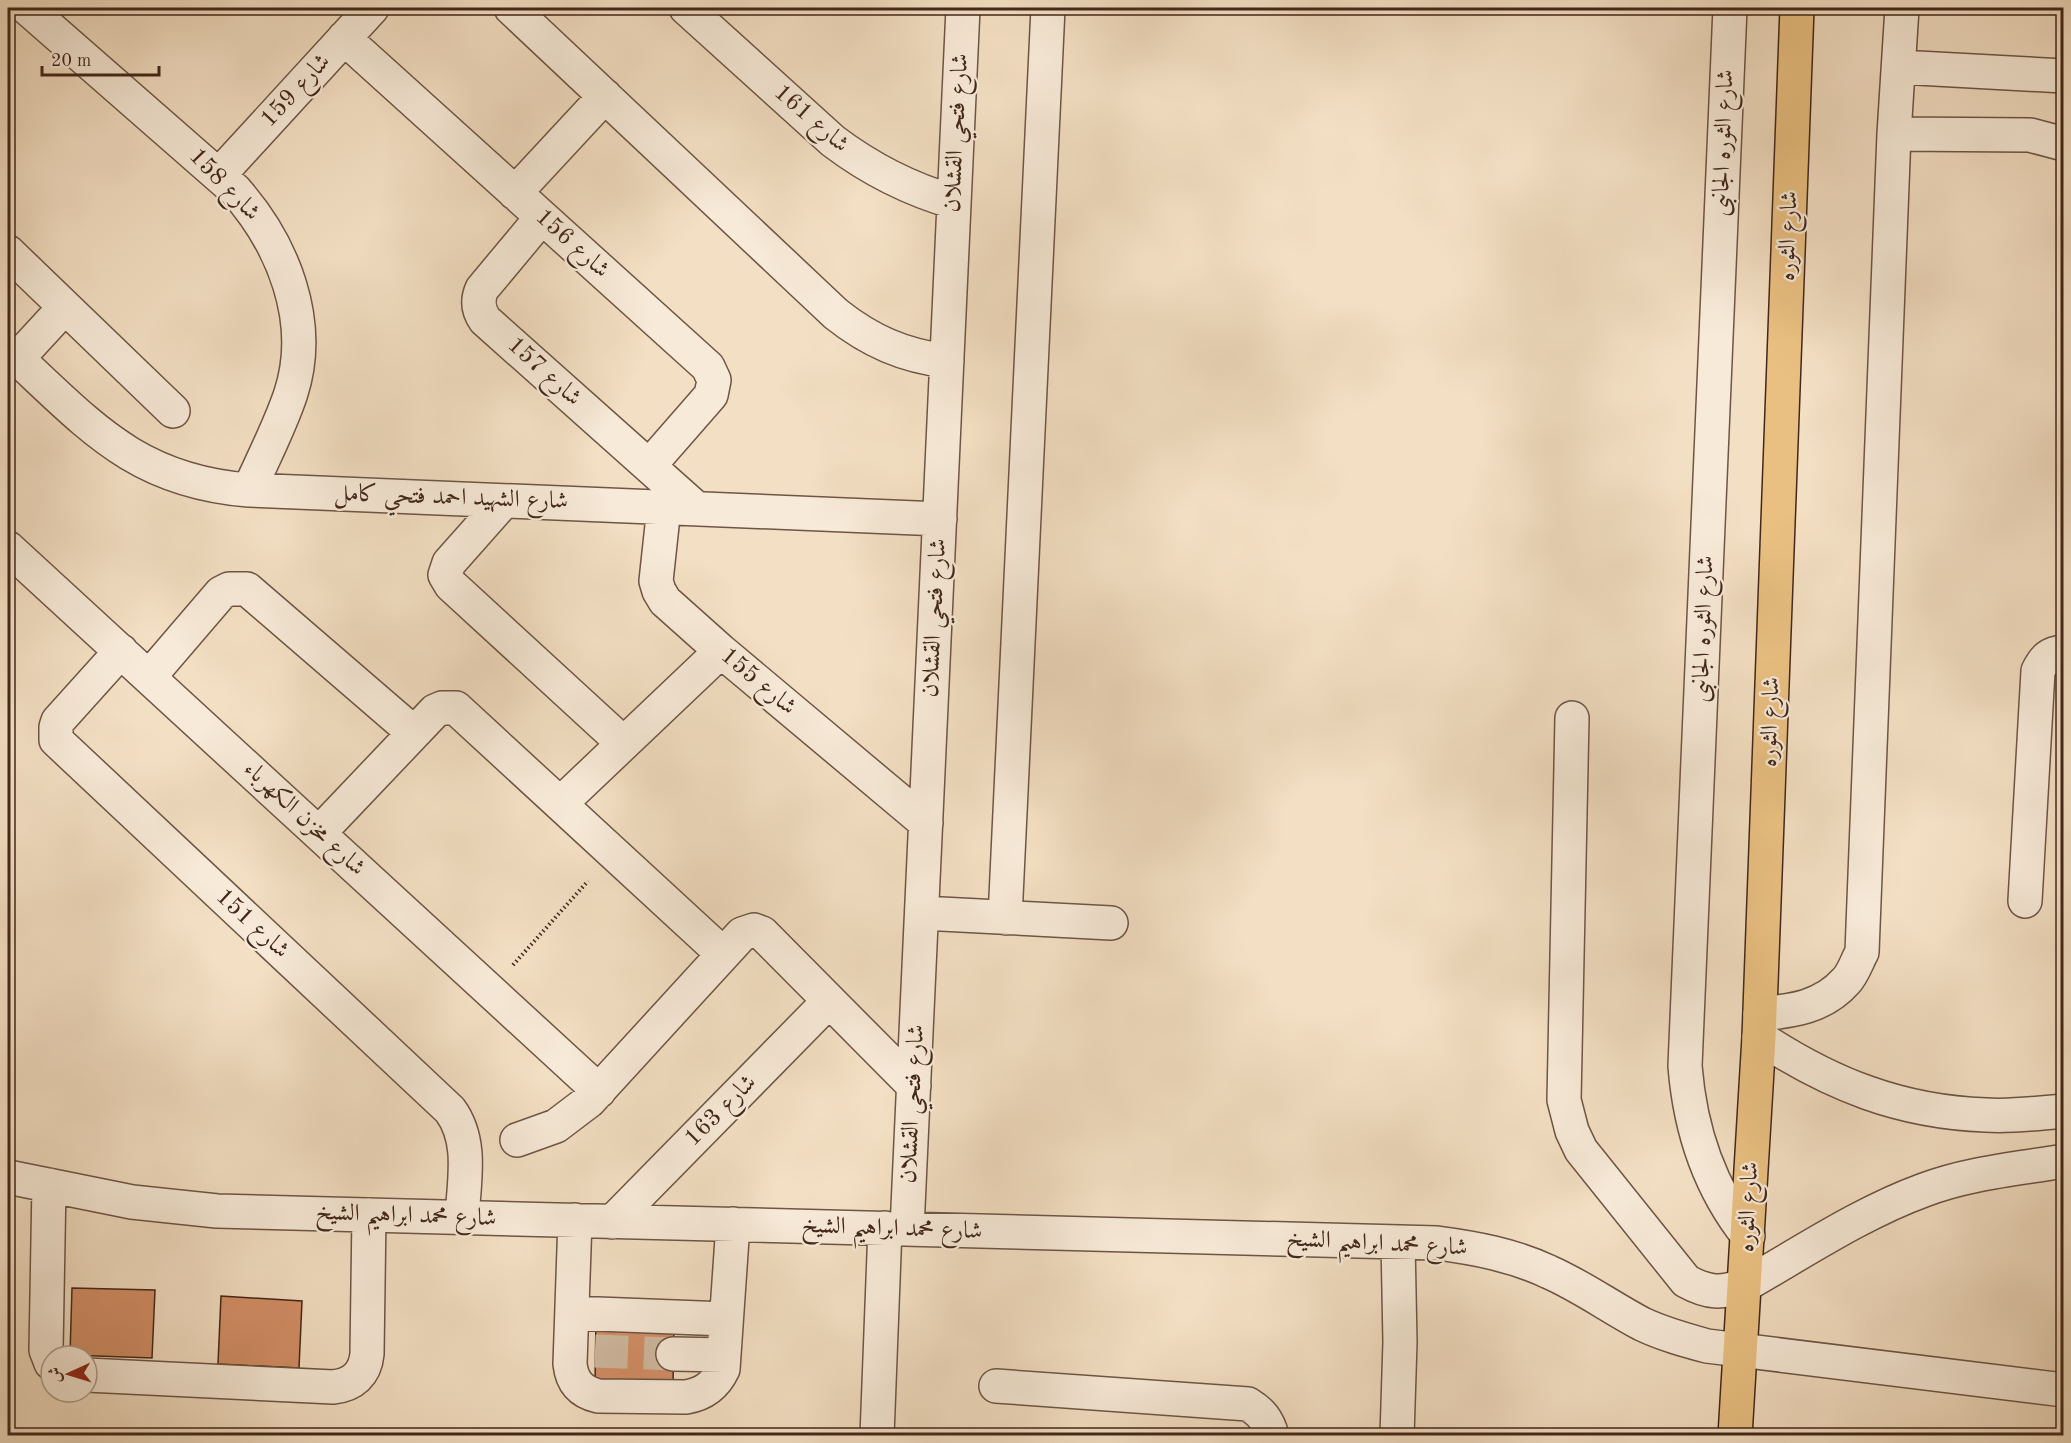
<svg xmlns="http://www.w3.org/2000/svg" width="2071" height="1443" viewBox="0 0 2071 1443" font-family="'Old Standard TT',Amiri,serif">
<style>
.building{fill:#d38f67;stroke:#42271b;stroke-width:1.5}
.lines{fill:none;stroke-linecap:round;stroke-linejoin:round}
.minor-tunnel{stroke:#d0baa1;stroke-width:33;stroke-dasharray:33 16;stroke-linecap:butt}
.minor-casing{stroke:#6e5545;stroke-width:36}
.highway-casing{stroke:#42271b;stroke-width:36}
.path{stroke:#42271b;stroke-width:4;stroke-dasharray:1.5 3;stroke-linecap:butt}
.minor{stroke:#f7ead8;stroke-width:33}
.highway{stroke:#eac082;stroke-width:33}
.labels{text-anchor:middle;dominant-baseline:central;stroke-width:4.5;stroke-linejoin:round;paint-order:stroke}
.street-label{font-size:24px;fill:#42271b;stroke:#f7ead8}
</style>
<rect width="100%" height="100%" fill="#f3dfc3"/>
<filter id="stains"><feTurbulence type="fractalNoise" baseFrequency=".00333" numOctaves="4"/><feColorMatrix values="0 0 0 0 .2 0 0 0 0 .09 0 0 0 0 .02 0 0 0 .5 -.17"/></filter>
<radialGradient id="worn" r=".72"><stop offset=".6" stop-color="#630" stop-opacity="0"/><stop offset="1" stop-color="#630" stop-opacity=".3"/></radialGradient>
<path class="building" d="M72,1288L155,1290L152,1358L70,1355Z
M221,1296L302,1301L299,1368L218,1364Z
M596,1318L674,1320L673,1386L595,1384Z"/>
<g class="lines">
<path class="minor-tunnel" d="M595,1351L673,1354"/>
<g class="minor-casing">
<path id="minor" d="M27,8L235,190C283,244 314,321 291,393C281,424 263,459 249,490
M511,8L836,314C870,341 904,356 947,361
M686,8L833,141C870,169 909,189 954,202
M1730,8L1685,1066C1690,1129 1708,1186 1748,1236
M344,38L708,367L714,380L711,395L649,466
M1899,67L2064,76
M1894,134L2030,135L2064,144
M219,175L372,8
M515,193L605,96
M542,217L482,289C477,300 478,310 485,320L697,509
M8,252L173,411
M8,350C88,423 133,481 249,490L940,519
M17,359L65,307
M504,501L449,563L445,575L451,585L623,743
M664,507L656,581L659,591L665,601L721,651L926,823
M8,548L599,1091
M121,651L58,721L56,727V740L450,1110C473,1141 464,1181 462,1217
M149,677L221,593L229,589H247L414,733
M1572,718L1564,1100L1572,1131L1581,1150L1686,1281C1708,1293 1721,1294 1745,1285C1803,1252 1861,1213 1924,1190C1968,1173 2017,1169 2064,1161
M561,803L721,651
M319,833L435,711L442,708H456L723,954
M2025,901L2038,671C2044,659 2049,653 2064,652
M922,913L1111,923
M1005,918L1048,8
M1760,1014C1793,1011 1823,1007 1846,981C1853,974 1857,961 1862,952L1894,134L1902,8
M1759,1037C1830,1084 1900,1112 1986,1115C2011,1117 2038,1113 2064,1111
M517,1140L556,1126L589,1101L742,934L754,930L762,933L914,1086
M8,1177L132,1202L217,1211L1437,1243C1475,1248 1513,1255 1549,1272C1581,1286 1610,1307 1642,1324C1663,1334 1685,1340 1707,1346L2064,1390
M49,1185L46,1350L51,1363
M575,1220L570,1364C572,1382 581,1392 598,1396L686,1397C704,1394 715,1386 723,1369L733,1224
M612,1222L829,1001
M907,1229L963,8
M572,1313L726,1319
M673,1354L724,1355
M87,1375L333,1387C353,1385 365,1374 367,1354L369,1215
M996,1386L1248,1404C1261,1412 1268,1420 1272,1436
M877,1436L885,1228
M1397,1436L1400,1342L1398,1242"/>
</g>
<g class="highway-casing">
<path id="highway" d="M1735,1436L1759,1037L1797,8"/>
</g>
<path class="path" d="M513,965L588,881"/>
<use href="#minor" class="minor"/>
<use href="#highway" class="highway"/>
</g>
<g class="labels">
<g class="street-label">
<text transform="translate(296 91) rotate(-47)">شارع 159</text>
<text transform="translate(811 119) rotate(41)">شارع 161</text>
<text transform="translate(957 133) rotate(-87)">شارع فتحي القشلان</text>
<text transform="translate(1724 143) rotate(-88)">شارع الثوره الجانبى</text>
<text transform="translate(224 185) rotate(46)">شارع 158</text>
<text transform="translate(1789 236) rotate(-88)">شارع الثوره</text>
<text transform="translate(572 244) rotate(42)">شارع 156</text>
<text transform="translate(544 372) rotate(42)">شارع 157</text>
<text transform="translate(451 498) rotate(2)">شارع الشهيد احمد فتحي كامل</text>
<text transform="translate(935 618) rotate(-87)">شارع فتحي القشلان</text>
<text transform="translate(1704 629) rotate(-88)">شارع الثوره الجانبى</text>
<text transform="translate(758 682) rotate(40)">شارع 155</text>
<text transform="translate(1771 722) rotate(-88)">شارع الثوره</text>
<text transform="translate(304 819) rotate(43)">شارع مخزن الكهرباء</text>
<text transform="translate(252 924) rotate(43)">شارع 151</text>
<text transform="translate(913 1104) rotate(-87)">شارع فتحي القشلان</text>
<text transform="translate(721 1111) rotate(-45)">شارع 163</text>
<text transform="translate(1749 1207) rotate(-87)">شارع الثوره</text>
<text transform="translate(406 1216) rotate(2)">شارع محمد ابراهيم الشيخ</text>
<text transform="translate(892 1229) rotate(2)">شارع محمد ابراهيم الشيخ</text>
<text transform="translate(1377 1244) rotate(3)">شارع محمد ابراهيم الشيخ</text>
</g>
</g>
<rect width="2071" height="1443" fill="none" stroke="#f3dfc3" stroke-width="30"/>
<rect x="9" y="9" width="2053" height="1425" fill="none" stroke="#42271b" stroke-width="3"/>
<rect x="15" y="15" width="2041" height="1413" fill="none" stroke="#42271b" stroke-width="1.5"/>
<g transform="translate(69 1374) rotate(266)"><circle r="28" fill="#f7ead8" stroke="#af9c8c" stroke-width="1.5"/>
<path d="M0-4.5L10 22L0 15L-10 22Z" fill="#8f2418"/>
<text y="-9" font-size="16" font-weight="bold" text-anchor="middle" fill="#42271b">ش</text>
</g>
<path d="M42 66v9h117v-9" fill="none" stroke="#42271b" stroke-width="3"/>
<text x="51" y="66" font-size="18" fill="#42271b" stroke="#f7ead8" stroke-width="4.5" paint-order="stroke">20 m</text>
<rect width="100%" height="100%" filter="url(#stains)"/>
<rect width="100%" height="100%" fill="url(#worn)"/>
</svg>
